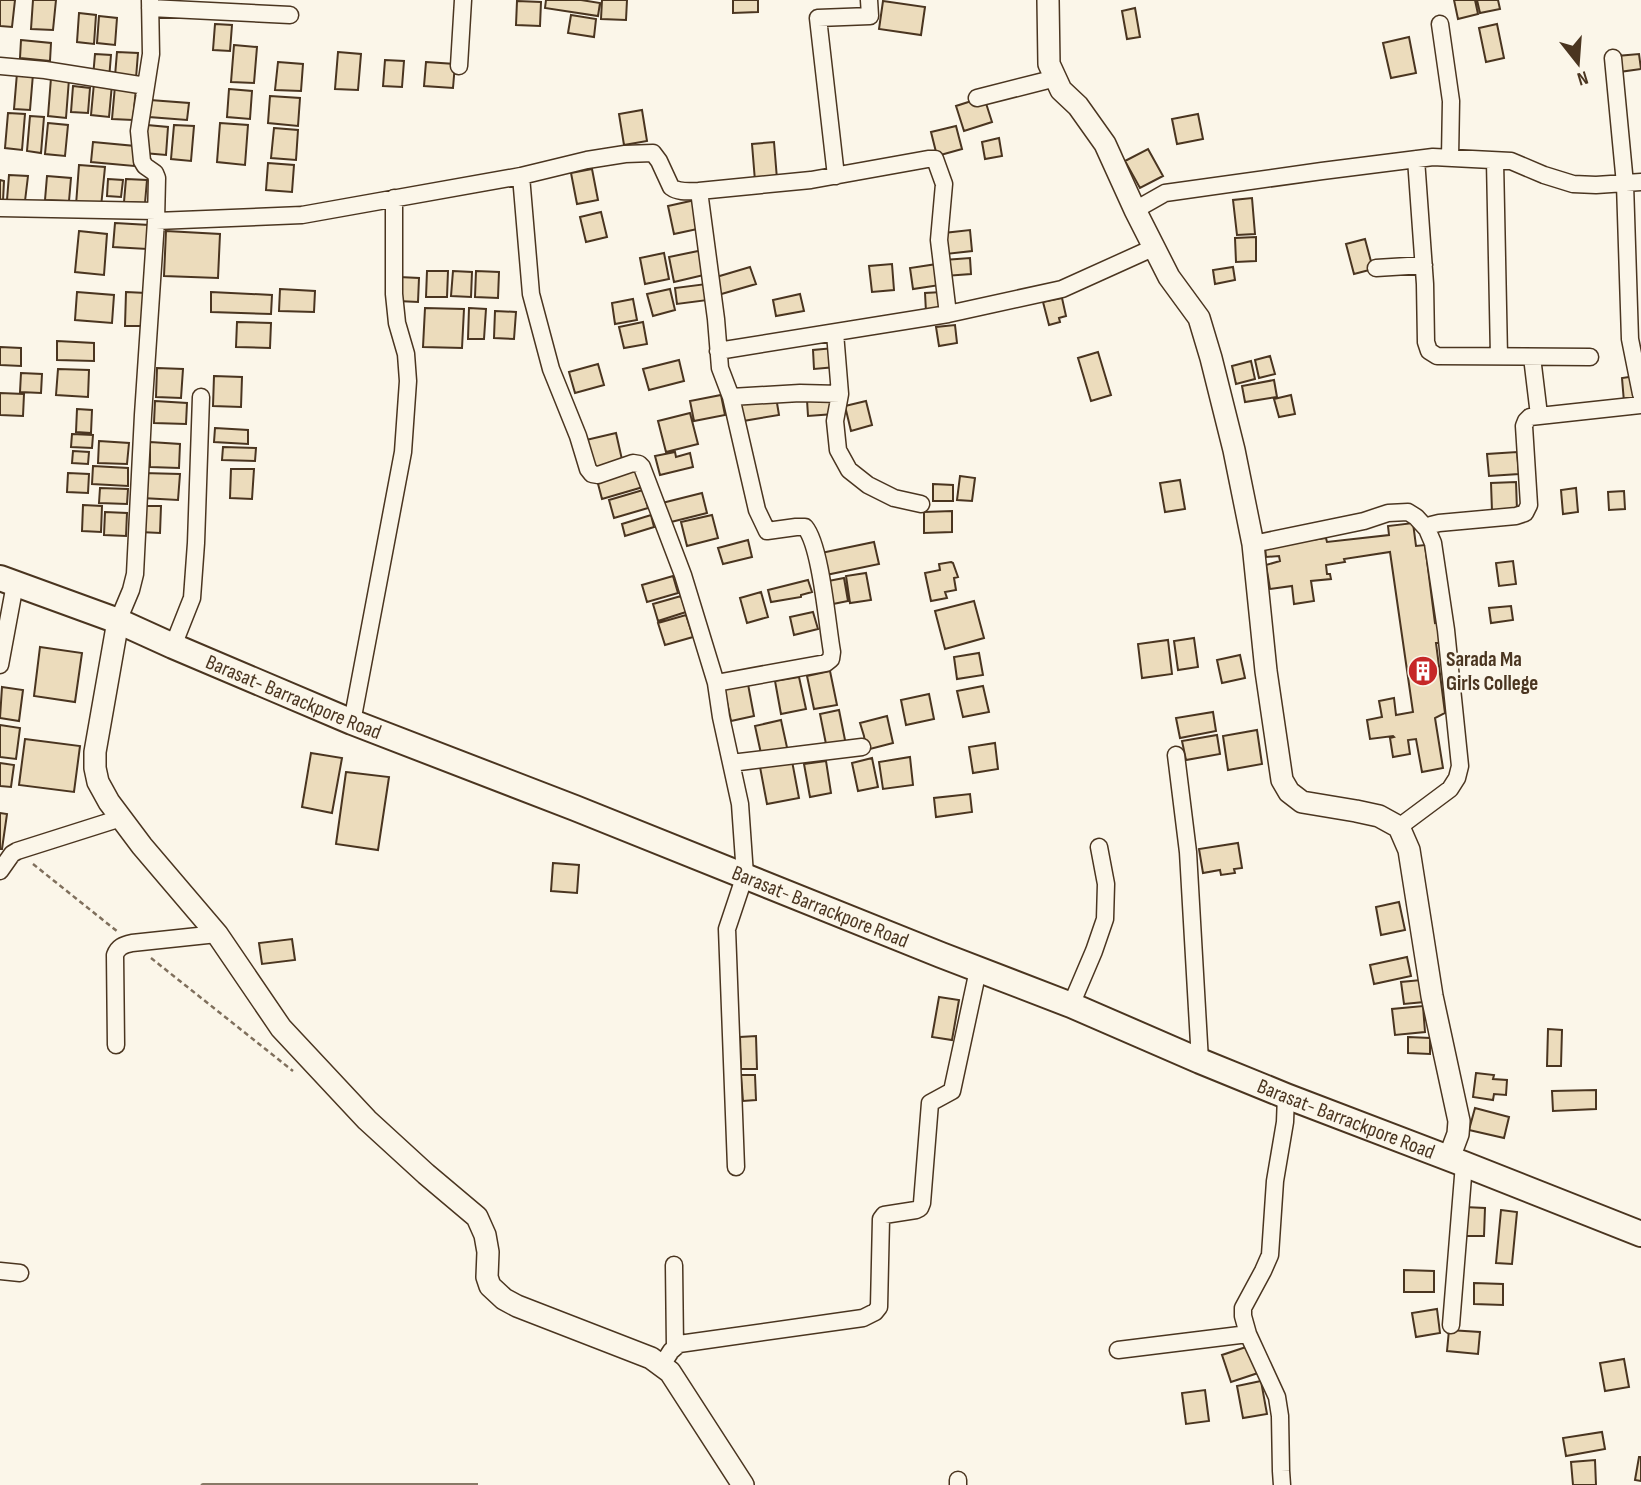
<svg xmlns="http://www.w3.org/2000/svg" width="1641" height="1485" viewBox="0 0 1641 1485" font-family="'Sofia Sans Condensed',sans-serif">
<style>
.water{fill:#dcd4c6;stroke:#887966;stroke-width:2}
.building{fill:#ecdcbc;stroke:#4a3520;stroke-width:2}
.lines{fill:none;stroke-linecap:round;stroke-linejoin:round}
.street-casing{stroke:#4a3520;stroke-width:19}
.secondary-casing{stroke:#4a3520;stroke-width:24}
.primary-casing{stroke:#4a3520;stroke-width:28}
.path{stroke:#7f6f5c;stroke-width:2.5;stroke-dasharray:5 3.5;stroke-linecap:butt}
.street{stroke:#fbf6e9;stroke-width:16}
.secondary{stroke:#fbf6e9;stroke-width:21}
.primary{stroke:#fbf6e9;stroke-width:24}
.labels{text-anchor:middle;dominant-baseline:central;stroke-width:5;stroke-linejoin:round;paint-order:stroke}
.poi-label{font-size:21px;font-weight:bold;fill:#4a3520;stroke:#fbf6e9;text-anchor:start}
.street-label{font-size:21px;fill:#4a3520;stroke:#fbf6e9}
</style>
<rect width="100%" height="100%" fill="#fbf6e9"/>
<path class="water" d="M203,1484H477V1485H201Z"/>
<path class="building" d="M0,0H15L12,27L0,26Z
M33,0H56L53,30L31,29Z
M546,0H581L600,3L598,16L545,8Z
M602,0H627L626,20L601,19Z
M733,0H758V12L733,13Z
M1454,0H1475L1478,14L1458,19Z
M1477,0H1498L1500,9L1480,13Z
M517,1L541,2L540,26L516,25Z
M883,1L925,7L921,35L879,29Z
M1135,8L1140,37L1127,39L1122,11Z
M79,13L96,15L94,44L77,42Z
M571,15L596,19L594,37L568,33Z
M99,16L117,18L115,45L97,43Z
M215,24L232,25L230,51L213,50Z
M1497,24L1504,58L1486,62L1479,28Z
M1409,37L1416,73L1391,78L1383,43Z
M21,40L51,43L50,61L20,58Z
M234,45L257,47L254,83L231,82Z
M117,52L138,53L136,78L115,76Z
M338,52L361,54L358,90L335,89Z
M95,54L111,55L109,79L93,77Z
M1639,54L1641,69L1619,72L1617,56Z
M385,60L404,61L402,87L383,86Z
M278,62L303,64L301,91L275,90Z
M426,62L455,64L453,88L424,86Z
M17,73L33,74L30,110L14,109Z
M51,78L69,79L66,118L48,116Z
M94,83L112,84L109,117L91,115Z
M73,86L90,88L88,113L71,112Z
M115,86L136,88L133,120L112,119Z
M229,89L252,91L250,119L227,117Z
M270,96L300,98L298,126L268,123Z
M984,97L992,122L964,131L956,106Z
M150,100L189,103L187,120L149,117Z
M642,110L647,141L624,145L619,114Z
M8,113L25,114L22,150L5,148Z
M1198,114L1203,139L1177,144L1172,119Z
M30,116L44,117L41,153L27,151Z
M48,123L68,125L65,156L45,154Z
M220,123L248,125L245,165L217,162Z
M147,125L168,127L166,155L144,153Z
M174,125L194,126L191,161L171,159Z
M956,126L962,149L937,156L931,132Z
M274,128L298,130L296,160L271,158Z
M999,138L1002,156L985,159L982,142Z
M93,142L135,146L134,166L91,162Z
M774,142L777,179L755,181L752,144Z
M1148,149L1163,176L1140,188L1125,161Z
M268,163L294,165L292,192L266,190Z
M79,165L105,167L101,207L76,205Z
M592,169L598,200L577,204L571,173Z
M9,175L28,176L25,201L7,200Z
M47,176L71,178L69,201L45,200Z
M108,179L123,180L121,197L107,196Z
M126,179L147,180L145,203L124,202Z
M0,180L4,181L3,201H0Z
M1252,198L1255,234L1237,235L1233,200Z
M695,200L702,228L674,234L668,206Z
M601,212L607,237L586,242L580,217Z
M115,223L149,225L147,249L113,247Z
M970,230L972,251L946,254L944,233Z
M79,231L107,234L104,275L75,272Z
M166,231L220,234L218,278L164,276Z
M1256,237V261L1236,262L1235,238Z
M1365,239L1373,269L1354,274L1346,244Z
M703,250L708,274L674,282L669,257Z
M664,253L669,279L645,284L640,258Z
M970,258L971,274L945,276L944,260Z
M892,264L894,290L872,292L869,266Z
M937,264L940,285L913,289L910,268Z
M750,267L756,284L718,295L713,278Z
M1233,267L1235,280L1215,284L1213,270Z
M427,271H448L447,297H426Z
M453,271L472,272L471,297L451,296Z
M476,271L499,272L498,298L475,297Z
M399,277L419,278L418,302L398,301Z
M706,284L708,300L677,304L675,288Z
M280,289L315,291L314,312L279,311Z
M670,289L675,310L653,316L647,294Z
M77,292L114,295L112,323L75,320Z
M126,292L146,293L145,326H125Z
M211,292L272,295L271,314L211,312Z
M942,292L943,311L926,312L925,293Z
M800,294L804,311L776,316L773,300Z
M1062,298L1066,316L1059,318L1060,322L1049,325L1043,302Z
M633,299L637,320L615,324L612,303Z
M425,308L464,309L462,348L423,347Z
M469,308L486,309L484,339H468Z
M495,311L516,312L514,339L494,338Z
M237,322L271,323L270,348L236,347Z
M643,322L647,344L624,348L619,327Z
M955,325L957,343L939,346L936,327Z
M57,341L94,343V361L57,360Z
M0,347L21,348V366L0,365Z
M834,348L836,367L814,369L813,350Z
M1098,352L1111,395L1091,401L1078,358Z
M1270,356L1275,374L1259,378L1255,360Z
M679,360L684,381L649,390L643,369Z
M1251,361L1255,379L1236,384L1232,366Z
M598,364L604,385L575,393L569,372Z
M157,368L183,369L181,398L156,397Z
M58,369L89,370L88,397L56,395Z
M21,373L42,374L41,393L20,392Z
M214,376L242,377L241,407L213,406Z
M1636,376L1638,401L1624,402L1622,378Z
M1274,380L1277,397L1245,402L1242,386Z
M0,393L24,394L23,416L0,415Z
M721,395L725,415L694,421L690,401Z
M1291,395L1295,414L1279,417L1274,399Z
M776,397L779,415L743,421L739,404Z
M832,398L834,414L808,416L807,400Z
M155,401L187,403L186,424L154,423Z
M866,401L872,425L851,431L845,406Z
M77,409L92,410L91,433L76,432Z
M690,413L698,444L666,452L658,421Z
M215,428L248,430V444L214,442Z
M616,433L623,464L593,470L586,440Z
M72,434L93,435L92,448L71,447Z
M99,441L129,443L127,464L98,463Z
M150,442L180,444L179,468L150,467Z
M223,447L256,448L255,461L222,460Z
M73,451L89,452L88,464L72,463Z
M675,452L676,457L690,453L693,467L660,475L655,456Z
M1517,452L1519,474L1489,476L1487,454Z
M93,466L128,468V486L92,484Z
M637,468L643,487L602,499L597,480Z
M231,469H254L252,499L230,498Z
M68,473L89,474L88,493L67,492Z
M143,473L180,474L178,500L142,498Z
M960,476L975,478L972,501L957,500Z
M1180,480L1185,509L1165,512L1160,483Z
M1516,482L1517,510L1492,511L1491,483Z
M933,484L953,485V501H933Z
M100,488L128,489L127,504L99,503Z
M1576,488L1578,512L1563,514L1561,490Z
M643,490L648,508L614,518L609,500Z
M1624,491L1625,509L1609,510L1608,492Z
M702,493L707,513L667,523L662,503Z
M83,505L102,506L101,532L82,531Z
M141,506H161L160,533L140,532Z
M952,511V532L924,533V512Z
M105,512L127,513L126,536L104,535Z
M651,515L654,527L625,536L622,524Z
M712,515L718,538L687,546L681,522Z
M1413,523L1416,546L1425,545L1435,623L1440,622L1442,643H1436L1445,713L1435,718L1443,768L1422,772L1416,739L1408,740L1410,754L1393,757L1390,738L1394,737L1393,736L1370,739L1367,720L1382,717L1379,701L1394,698L1396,715L1413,712L1390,552L1344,559L1345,562L1326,565L1327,574H1330L1331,579L1311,581L1314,601L1294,604L1292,586L1270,589L1266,565L1280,561L1279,556L1266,557L1265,546L1326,538L1327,542L1389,535L1388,526Z
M748,540L752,557L723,564L718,548Z
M874,542L879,564L826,575L821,553Z
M1513,561L1516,584L1499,586L1496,563Z
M951,562L953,563L958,577L954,578L956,590L945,592L947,598L931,601L925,573L940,570L939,564Z
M866,573L871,600L850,603L846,576Z
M673,576L678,593L647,602L642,585Z
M844,578L848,601L828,605L823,582Z
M808,580L812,592L801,595V597L771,602L768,590Z
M761,592L768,617L747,623L740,598Z
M681,596L686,612L658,621L653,604Z
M974,601L984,638L945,649L935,611Z
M1511,606L1513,620L1491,623L1489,608Z
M813,612L818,629L794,635L790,617Z
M686,615L693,637L665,645L658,623Z
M1194,638L1198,667L1178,670L1174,641Z
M1168,640L1172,674L1142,678L1138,644Z
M40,647L82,653L75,702L34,696Z
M979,653L983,675L957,679L954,657Z
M1240,655L1245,678L1222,683L1217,660Z
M830,671L837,705L814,709L807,676Z
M799,677L806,709L781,714L775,681Z
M747,679L754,716L731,721L723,684Z
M983,686L989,712L963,717L957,691Z
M2,687L23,690L19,721L0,718Z
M929,694L934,719L906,725L901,700Z
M839,710L846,745L827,749L820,714Z
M1213,712L1216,731L1180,738L1176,718Z
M887,716L893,743L866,750L864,736L860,723Z
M781,720L788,752L762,758L755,726Z
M0,725L20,728L16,759L0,757Z
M1257,730L1262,764L1228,770L1223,736Z
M1217,735L1220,754L1186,760L1182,741Z
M25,739L80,746L74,792L19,785Z
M995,743L998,769L973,773L969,747Z
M311,753L342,758L332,813L302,807Z
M910,757L913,785L883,789L879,762Z
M872,758L878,787L858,791L852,763Z
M792,761L799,798L767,804L760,767Z
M826,761L831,793L810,797L804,764Z
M0,763L14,765L11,787L0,786Z
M346,772L389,777L378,850L336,844Z
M970,794L972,812L936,817L934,798Z
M0,813L7,814L2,849H0Z
M1238,843L1242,868L1234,869L1235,873L1221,875L1220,870L1203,873L1199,849Z
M553,863L579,865L577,893L551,891Z
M1399,902L1405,930L1381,935L1376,907Z
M292,939L295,960L262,964L259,943Z
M1407,957L1411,976L1374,984L1370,965Z
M1421,980L1424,1002L1404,1004L1401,982Z
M939,997L959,1000L952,1040L932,1037Z
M1423,1006L1425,1032L1395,1035L1392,1009Z
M1548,1029L1562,1030L1561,1066H1547Z
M756,1036L757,1069H741L740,1037Z
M1408,1037L1430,1038V1054L1408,1053Z
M1476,1073L1494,1075L1493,1079L1507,1080L1506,1095L1494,1094L1493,1100L1473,1097Z
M741,1075H755L756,1100L743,1101Z
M1596,1090V1109L1553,1111L1552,1091Z
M1475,1108L1509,1117L1504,1138L1469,1130Z
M1464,1207L1485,1208L1484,1236H1463Z
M1501,1210L1517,1212L1512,1264L1496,1263Z
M1404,1270L1434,1271V1292H1404Z
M1474,1283L1503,1284V1305L1474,1304Z
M1437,1309L1440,1333L1416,1337L1412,1313Z
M1449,1330L1480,1332L1478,1354L1447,1351Z
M1249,1346L1258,1373L1231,1382L1222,1355Z
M1624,1359L1629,1387L1605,1391L1600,1363Z
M1261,1381L1267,1414L1243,1418L1237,1386Z
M1205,1390L1209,1421L1186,1424L1182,1393Z
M1602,1432L1605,1449L1566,1456L1563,1438Z
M1639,1457H1641V1481L1635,1480Z
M1595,1460L1596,1485H1573L1571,1462Z"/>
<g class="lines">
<g class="street-casing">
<path id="street" d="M150,0L151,54L139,131L142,161L145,166L155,173L157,178L156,221
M150,8L290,15
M1440,24L1451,101L1450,158
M1613,58L1625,184L1630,339L1641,394
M0,66L45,70L146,86
M459,66L463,0
M977,98L1056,78
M1416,159L1425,284L1426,342L1429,351L1437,356L1590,357
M1495,161L1499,356
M521,176L531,294L551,369L578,436L588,469L592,474L598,475L633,463L639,464L642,467L683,575L716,683L721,717L740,804L745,875L727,929L736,1167
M836,176L818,18L870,16L869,0
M699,191L811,180L928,159H935L944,184L939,240L948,314L718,351
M0,208L156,211
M1135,210L1165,193L1322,171L1433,157L1511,161L1544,175L1573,184L1596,185L1641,182
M1376,268L1424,265
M948,314L1062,289L1155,247
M835,333L840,394L835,421L838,450L849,470L868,485L894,498L921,504
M1532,357L1539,415
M731,397L800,393L840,394
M1253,544L1364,521L1388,513L1408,512L1416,517L1427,529
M118,621L131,590L135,574L143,415L156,221L302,215L521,176L587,160L625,154L653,153L659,161L671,187C679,193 690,191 699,191L716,319L720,368L731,397L757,510L767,531L796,527H805C821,546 827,624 832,652L831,659L826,663L716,683
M173,646L192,598L196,543L201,397
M0,665L15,584
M352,722L403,452L408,381L406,354L397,323L394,294V198
M1176,755L1188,852L1200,1061
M731,763L862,747
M1399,827L1450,789L1457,778L1460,766L1446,630L1433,543L1427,529L1431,525L1439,523L1516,516L1525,513L1529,505L1524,426L1526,421L1530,417L1641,405
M0,871L12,854L17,851L121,818
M1071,1005L1094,951L1105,919L1106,884L1099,847
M116,1045L115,955C118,947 123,945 132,943L217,934
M674,1265L675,1347
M0,1271L20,1273
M1451,1325L1464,1164
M1118,1350L1248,1334
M662,1365L671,1351L679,1344L863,1318L875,1312L879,1307L881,1219L884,1215L916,1210L920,1208L922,1203L930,1103L952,1091L978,970
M958,1480V1485
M1282,1485L1281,1471L1280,1416L1277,1397L1248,1334L1243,1316V1308L1263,1271L1270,1255L1275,1181L1285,1122L1286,1096"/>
</g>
<g class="secondary-casing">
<path id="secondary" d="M1048,0L1049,64L1061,90L1078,106L1105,144L1135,210L1169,277L1199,318L1211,358L1234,450L1253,544L1266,671L1282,780L1289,792L1302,802L1356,811L1379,816L1399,827L1409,850L1432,996L1459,1121L1458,1134L1449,1158
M118,621L95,752V768L98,782L109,802L142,846L217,934L281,1028L367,1120L426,1174L477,1217L485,1235L488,1252L487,1277L490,1286L504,1299L517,1306L651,1358L670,1372L743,1485"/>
</g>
<g class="primary-casing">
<g id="primary">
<path id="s1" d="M0,578L118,621L173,646L352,722L575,808L941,955L1071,1005L1200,1061L1286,1096L1464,1164L1641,1234"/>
</g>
</g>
<path class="path" d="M33,864L118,932
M151,958L293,1071"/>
<use href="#street" class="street"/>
<use href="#secondary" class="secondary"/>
<use href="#primary" class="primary"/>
</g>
<defs>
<g id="building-disc" transform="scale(1.575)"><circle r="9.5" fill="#c62828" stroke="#fbf6e9"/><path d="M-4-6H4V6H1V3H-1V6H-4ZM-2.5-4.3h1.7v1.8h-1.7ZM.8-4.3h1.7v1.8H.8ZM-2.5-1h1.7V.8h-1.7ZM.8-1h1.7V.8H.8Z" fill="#fff"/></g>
</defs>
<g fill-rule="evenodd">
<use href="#building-disc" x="1423" y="671"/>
</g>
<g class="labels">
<g class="poi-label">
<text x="1446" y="659">Sarada Ma<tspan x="1446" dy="24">Girls College</tspan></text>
</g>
<g class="street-label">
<text stroke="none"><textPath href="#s1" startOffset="317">Barasat- Barrackpore Road</textPath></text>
<text stroke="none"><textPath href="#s1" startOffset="884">Barasat- Barrackpore Road</textPath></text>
<text stroke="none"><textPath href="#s1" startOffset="1451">Barasat- Barrackpore Road</textPath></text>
</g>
</g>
<g transform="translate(1578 63) rotate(163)" stroke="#fbf6e9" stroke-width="5" paint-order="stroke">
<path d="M0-5L12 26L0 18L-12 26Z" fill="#4a3520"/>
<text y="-10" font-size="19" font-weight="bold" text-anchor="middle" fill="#4a3520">N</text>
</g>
</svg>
